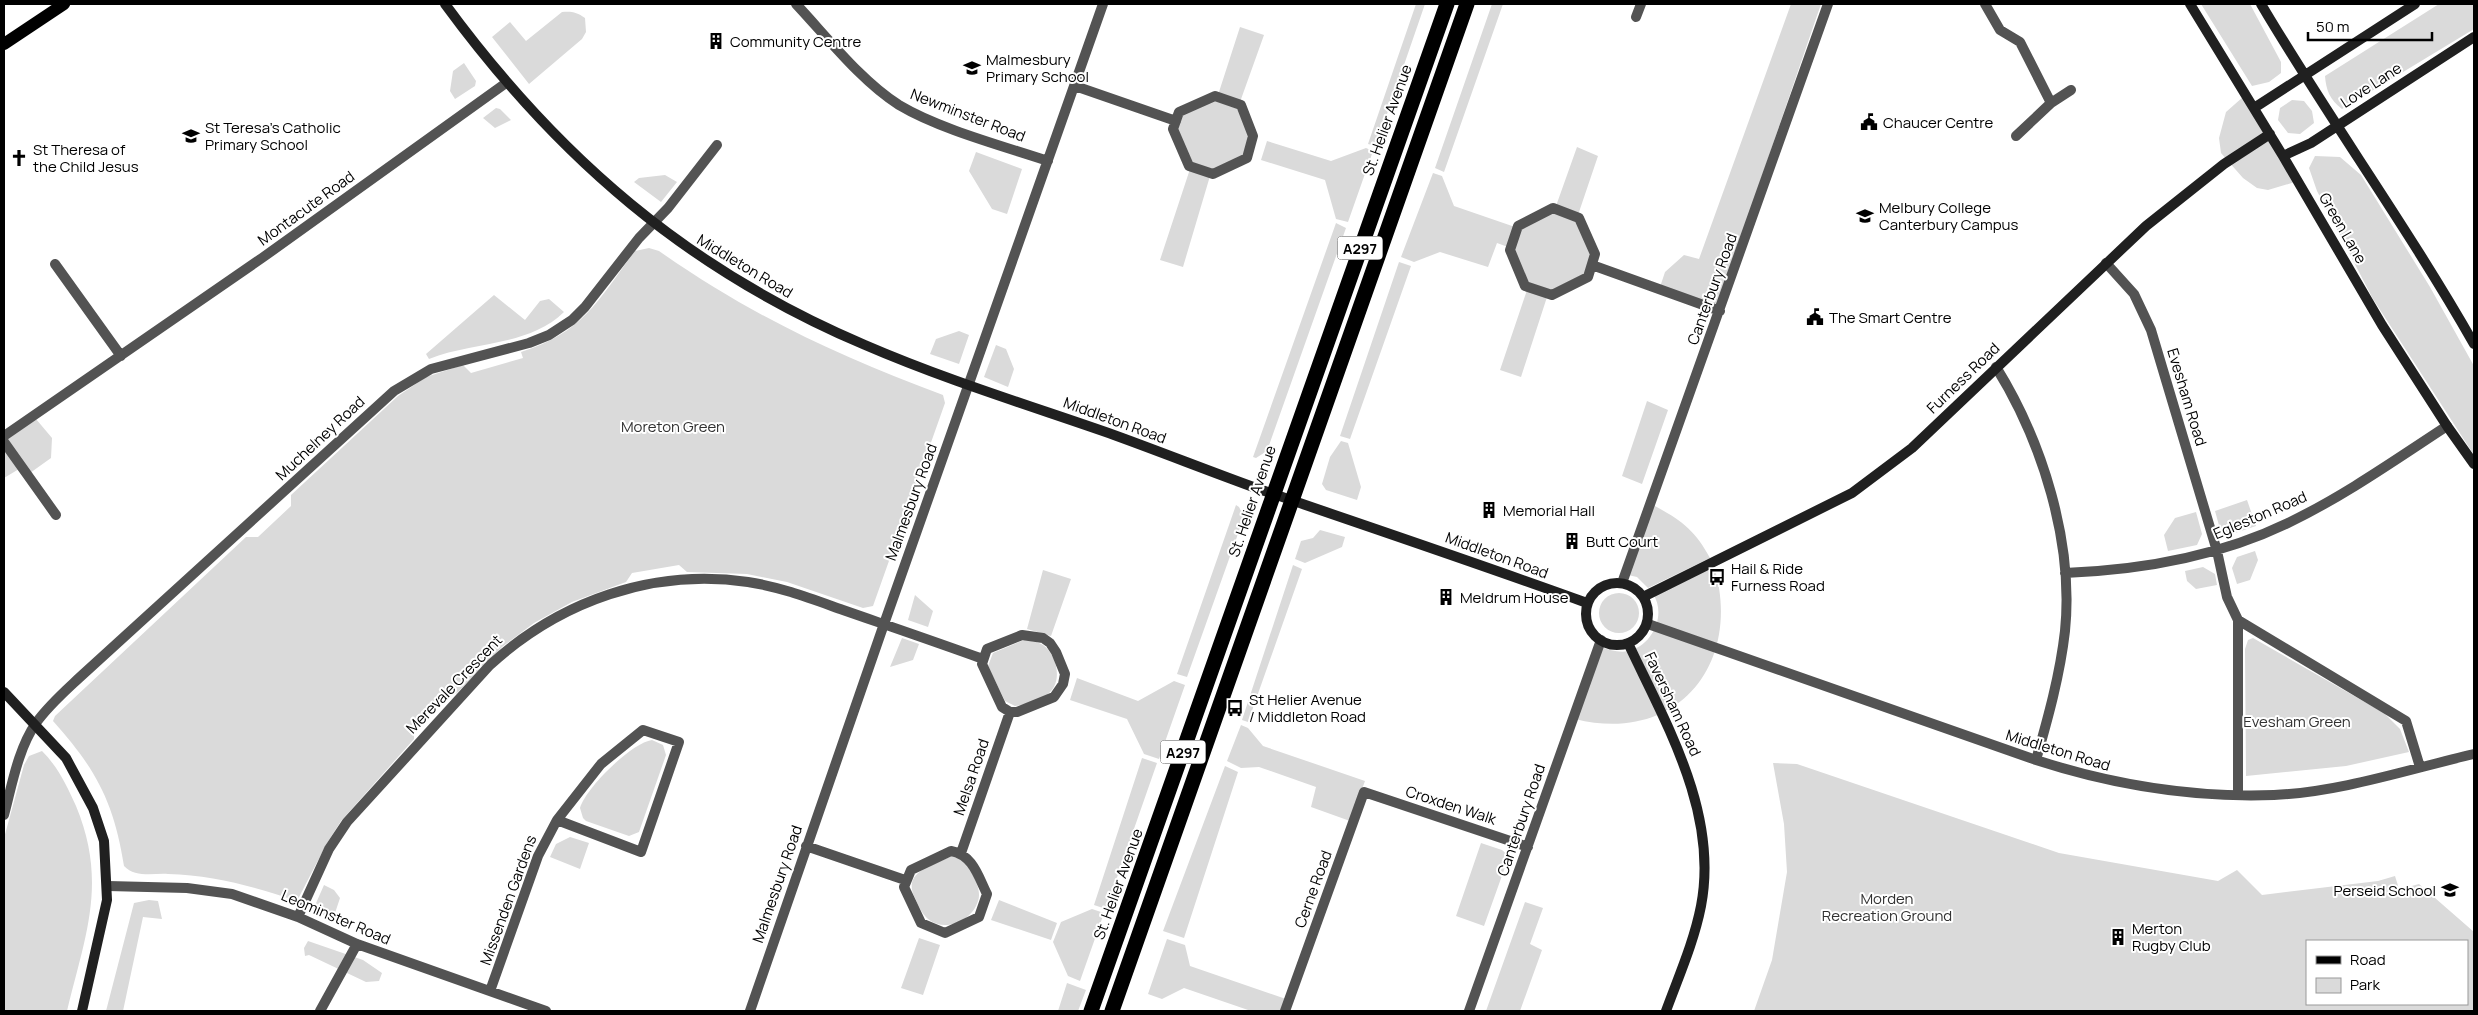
<svg xmlns="http://www.w3.org/2000/svg" width="2478" height="1015" viewBox="0 0 2478 1015" font-family="Manrope,sans-serif">
<style>
.green{fill:#dadada;fill-rule:evenodd}
.lines{fill:none;stroke-linecap:round;stroke-linejoin:round}
.street{stroke:#535353;stroke-width:10}
.secondary{stroke:#202020;stroke-width:10}
.primary{stroke:#000;stroke-width:12}
.highway{stroke:#000;stroke-width:15}
.labels{text-anchor:middle;dominant-baseline:central;stroke-width:4;stroke-linejoin:round;paint-order:stroke}
.shield{fill:#fff;stroke:#4c4c4c;stroke-width:1}
.shield-label{font-size:14px;font-weight:bold;fill:#000}
.poi-label{font-size:15px;fill:#000;stroke:#fff;text-anchor:start}
.street-label{font-size:15px;fill:#000;stroke:#fff}
.park-label{font-size:15px;fill:#313131;stroke:#fff}
</style>
<rect width="100%" height="100%" fill="#fff"/>
<path class="green" d="M1416,4H1425L1376,146L1368,144Z
M1492,4H1503L1444,172L1435,168Z
M1791,4H1821L1716,310L1660,287L1665,272L1684,255L1699,259Z
M2201,4H2250L2281,62V73L2269,82L2252,86Z
M2439,4H2474V29L2342,109C2330,100 2326,90 2325,76Z
M562,12C571,11 577,12 585,18L586,32L582,39L529,84L492,37L510,22L526,41Z
M1240,27L1264,35L1240,102L1218,95Z
M464,63L476,81L475,86L455,99L450,91L453,71Z
M2243,97L2295,182L2268,190L2257,188L2243,178L2221,153L2219,138L2226,112Z
M1215,99L1239,108L1250,136L1244,155L1212,171L1190,163L1177,128L1181,114Z
M2292,100L2304,101L2312,111L2314,123L2300,134L2288,133L2278,120L2280,108Z
M496,108L500,109L511,120L495,128L483,118Z
M1267,141L1331,161L1366,148L1373,151L1348,222L1336,219L1325,180L1261,160Z
M1577,147L1598,156L1578,215L1556,206Z
M976,152L1022,169L1007,214L992,209L969,171Z
M2315,156L2340,157L2361,175L2430,287L2474,366V455L2373,299L2317,191L2309,168Z
M1190,169L1210,176L1183,267L1160,260Z
M1433,173L1442,176L1454,206L1515,227L1508,247L1497,243L1488,267L1440,252L1414,262L1401,257Z
M665,175L677,182L661,202L634,182L639,178Z
M1553,213L1576,221L1592,255L1585,274L1551,291L1527,283L1513,250L1518,228Z
M1336,223L1346,228L1267,451L1256,458L1253,457Z
M649,248L659,251C752,316 838,356 943,395L945,403L873,606L863,608L787,582L747,574L687,572L679,565L632,573L626,582L572,602L534,623L502,647L456,694L444,695L414,728V739L341,821L327,843L297,901C254,887 214,875 168,874C154,873 135,878 124,866C114,802 96,769 53,721L55,716L246,537H258L291,506V495L398,396L426,377L463,365L471,373L523,358L521,352C583,333 599,299 635,251Z
M1399,262L1411,266L1350,439L1340,436Z
M1527,290L1547,297L1521,377L1500,370Z
M494,295L525,320L540,301L549,299L564,312C528,347 473,341 429,359L426,354Z
M959,331L969,335L959,364L930,354L936,339Z
M996,345L1006,349L1014,369L1008,387L984,377Z
M1647,401L1668,410L1642,484L1622,476Z
M36,419L52,438L51,458L30,473L24,466L4,478V440Z
M1341,441L1348,443L1361,487L1357,500L1326,490L1322,484L1330,457Z
M2247,500L2256,526L2232,534L2220,529L2215,511Z
M1236,505L1239,507L1244,517L1187,677L1177,674Z
M1653,505C1681,520 1695,530 1710,558L1648,588L1637,577L1628,575Z
M2196,512L2202,534L2197,545L2168,551L2164,535L2175,518Z
M1320,530L1345,537L1342,547L1305,563L1295,559L1301,541L1313,538Z
M2255,551L2258,560L2250,580L2237,584L2232,568L2237,557Z
M1293,565L1302,569L1248,722L1242,720Z
M1714,566C1743,663 1678,745 1575,719L1601,647C1609,650 1620,653 1628,651C1652,646 1667,615 1653,594Z
M2203,567L2215,574L2217,585L2196,589L2187,581L2185,571Z
M1043,570L1071,579L1051,636L1027,629Z
M1599 613a20 20 0 1 1 40 0a20 20 0 1 1-40 0Z
M915,595L933,611L928,627L908,620Z
M902,638L919,644L913,660L890,667Z
M2253,638L2384,713L2400,729L2409,752L2346,766L2246,776L2245,649L2248,640Z
M1024,640C1030,641 1037,641 1043,645C1058,656 1064,685 1045,696C1038,701 1024,705 1015,706L1005,701L988,666L993,653Z
M1077,678L1138,701L1174,681L1185,685L1159,759L1144,754L1127,719L1070,700Z
M1241,725L1248,728L1263,746L1365,781L1350,821L1311,807L1316,787L1259,767L1241,768L1227,761Z
M652,740L663,745L666,755L639,832L629,836L586,821L583,818L580,808C586,788 631,743 652,740Z
M42,751C58,767 67,786 76,806C108,883 85,936 67,1011H4V838L24,765L29,756Z
M1142,758L1157,763L1106,909L1094,905Z
M1773,763L1797,764L2059,853L2218,881L2237,870L2262,895L2378,881L2395,876L2400,892L2408,887L2419,884L2474,932V1011H1754L1772,960L1787,872L1784,824ZM2307,941H2467V1004H2307Z
M1225,766L1238,772L1184,938L1163,931Z
M570,837L589,843L580,869L550,857L556,844Z
M1481,843L1502,850L1509,856L1484,926L1456,916Z
M952,856C964,860 968,864 973,876C977,883 981,893 978,901C972,921 945,933 928,919C921,913 918,904 914,896C903,871 934,865 952,856Z
M324,885L334,890L340,898L333,919L313,910Z
M149,900L158,901L162,919L143,917L123,1011H106L134,903Z
M999,900L1057,923L1051,940L991,920Z
M1525,902L1543,908L1530,944L1542,950L1520,1011H1486Z
M1092,909L1104,913L1080,981L1068,976L1053,942L1061,922Z
M919,938L940,945L923,995L901,988Z
M1167,939L1185,945L1190,966L1286,999L1282,1011H1251L1184,988L1162,999L1148,994Z
M308,941L363,960L382,973L379,981L366,982L309,955L305,956L304,948Z
M1067,983L1086,990L1078,1011H1058Z"/>
<g class="lines">
<path class="street" d="M796,4C827,37 861,81 899,105C939,129 1003,146 1048,161
M1985,4L2000,30L2020,42L2051,103L2016,136
M1636,17L1641,4
M1075,86L1176,121
M1215,96L1241,105L1253,136L1247,158L1213,174L1189,166L1173,129L1179,112Z
M2051,103L2071,90
M1553,208L1579,218L1595,254L1588,277L1552,295L1525,286L1510,250L1518,226Z
M2106,263L2134,294L2151,330L2217,551L2227,597L2238,620V795
M55,264L121,356
M1592,265L1720,311
M1996,367C2042,441 2074,542 2065,631C2060,675 2048,718 2036,760
M4,436L262,258L506,83
M4,442L56,515
M2065,573C2142,570 2218,557 2288,523C2344,496 2395,460 2447,426
M1622,583L1828,4
M2238,620L2406,721L2420,767
M1648,624L2036,760C2113,785 2192,798 2274,795C2341,792 2409,769 2474,754
M1022,635L1043,638L1050,643L1056,652L1065,674L1063,684L1054,697L1017,712H1010L1002,707L982,664L987,649Z
M643,730L679,742L641,852L557,820L601,764Z
M4,815C12,785 18,749 36,723C48,706 64,692 79,678L394,391L431,369L529,343L549,335L572,320L585,307L639,238L668,208L717,145
M806,846L905,880
M951,851C973,855 978,876 987,894L979,917L945,933L921,923L904,887L911,870Z
M961,853L1010,712
M108,886L187,888L232,894L298,917L357,944L546,1011
M298,917L329,849L347,822L490,665C560,601 653,568 748,582C781,587 812,599 843,610C889,626 936,642 983,659
M490,991L538,856L557,820
M320,1011L357,944
M750,1011L884,624L1103,4
M1285,1011L1364,792L1528,847
M1469,1011L1601,640"/>
<path class="secondary" d="M445,4C558,158 688,270 865,345C946,380 1031,406 1114,435C1161,452 1209,471 1256,488C1366,526 1477,563 1587,603
M2190,4L2283,156L2382,325L2447,426L2474,464
M2261,4C2329,119 2408,228 2474,344
M2254,108L2415,4
M2283,156L2311,143L2474,37
M1586 614a31 31 0 1 1 62 0a31 31 0 1 1-62 0Z
M1645,596L1852,493L1912,448L2146,226L2224,164L2270,134
M1628,643C1666,724 1719,813 1701,906C1694,942 1678,978 1666,1011
M4,692L66,758L93,808L104,841L107,900L82,1011"/>
<path class="primary" d="M4,44L64,4"/>
<path class="highway" d="M1091,1011L1447,4
M1112,1011L1467,4"/>
</g>
<defs>
<g id="building-bare" transform="scale(1.35)"><path d="M-4-6H4V6H1V3H-1V6H-4ZM-2.5-4.3h1.7v1.8h-1.7ZM.8-4.3h1.7v1.8H.8ZM-2.5-1h1.7V.8h-1.7ZM.8-1h1.7V.8H.8Z" fill="#000" stroke="#fff" stroke-width="2.5" paint-order="stroke"/></g>
<g id="school-bare" transform="scale(1.35)"><path d="M0-5L7-2L0 1L-7-2ZM-4 1L0 2.5L4 1V4Q0 6-4 4Z" fill="#000" stroke="#fff" stroke-width="2.5" paint-order="stroke"/></g>
<g id="civic-bare" transform="scale(1.35)"><path d="M-.6-6.5H3V-4.5H.6V-3L4-1V1h2V6H-6V1h2V-1L-.6-3ZM-1.2 2.5V6h2.4V2.5Z" fill="#000" stroke="#fff" stroke-width="2.5" paint-order="stroke"/></g>
<g id="church-bare" transform="scale(1.35)"><path d="M-1.2-6h2.4v3.5h3.3v2.4h-3.3V6h-2.4V-.1h-3.3v-2.4h3.3Z" fill="#000" stroke="#fff" stroke-width="2.5" paint-order="stroke"/></g>
<g id="university-bare" transform="scale(1.35)"><path d="M0-5L7-2L0 1L-7-2ZM-4 1L0 2.5L4 1V4Q0 6-4 4Z" fill="#000" stroke="#fff" stroke-width="2.5" paint-order="stroke"/></g>
<g id="bus-bare" transform="scale(1.35)"><path d="M-5-6H5V4H4V6H2V4H-2V6H-4V4H-5ZM-3.5-4V0h7V-4ZM-3.5 1.2v1.5H-2V1.2ZM2 1.2v1.5H3.5V1.2Z" fill="#000" stroke="#fff" stroke-width="2.5" paint-order="stroke"/></g>
</defs>
<g fill-rule="evenodd">
<use href="#building-bare" x="716" y="41"/>
<use href="#school-bare" x="972" y="68"/>
<use href="#civic-bare" x="1869" y="122"/>
<use href="#school-bare" x="191" y="136"/>
<use href="#church-bare" x="19" y="158"/>
<use href="#university-bare" x="1865" y="216"/>
<use href="#civic-bare" x="1815" y="317"/>
<use href="#building-bare" x="1489" y="510"/>
<use href="#building-bare" x="1572" y="541"/>
<use href="#bus-bare" x="1717" y="577"/>
<use href="#building-bare" x="1446" y="597"/>
<use href="#bus-bare" x="1235" y="708"/>
<use href="#school-bare" x="2450" y="890"/>
<use href="#building-bare" x="2118" y="937"/>
</g>
<g class="labels">
<g class="shield">
<rect x="1337.5" y="236.5" width="45" height="23" rx="4"/>
<rect x="1160.5" y="740.5" width="45" height="23" rx="4"/>
</g>
<g class="shield-label">
<text x="1360" y="248">A297</text>
<text x="1183" y="752">A297</text>
</g>
<g class="poi-label">
<text x="730" y="41">Community Centre</text>
<text x="986" y="59">Malmesbury<tspan x="986" dy="17">Primary School</tspan></text>
<text x="1883" y="122">Chaucer Centre</text>
<text x="205" y="127">St Teresa's Catholic<tspan x="205" dy="17">Primary School</tspan></text>
<text x="33" y="149">St Theresa of<tspan x="33" dy="17">the Child Jesus</tspan></text>
<text x="1879" y="207">Melbury College<tspan x="1879" dy="17">Canterbury Campus</tspan></text>
<text x="1829" y="317">The Smart Centre</text>
<text x="1503" y="510">Memorial Hall</text>
<text x="1586" y="541">Butt Court</text>
<text x="1731" y="568">Hail &amp; Ride<tspan x="1731" dy="17">Furness Road</tspan></text>
<text x="1460" y="597">Meldrum House</text>
<text x="1249" y="699">St Helier Avenue<tspan x="1249" dy="17">/ Middleton Road</tspan></text>
<text x="2436" y="890" text-anchor="end">Perseid School</text>
<text x="2132" y="928">Merton<tspan x="2132" dy="17">Rugby Club</tspan></text>
</g>
<g class="street-label">
<text transform="translate(2371 85) rotate(-33)">Love Lane</text>
<text transform="translate(968 115) rotate(21)">Newminster Road</text>
<text transform="translate(1387 120) rotate(-70)">St. Helier Avenue</text>
<text transform="translate(306 208) rotate(-36)">Montacute Road</text>
<text transform="translate(2343 228) rotate(60)">Green Lane</text>
<text transform="translate(745 266) rotate(31)">Middleton Road</text>
<text transform="translate(1712 289) rotate(-70)">Canterbury Road</text>
<text transform="translate(1963 378) rotate(-44)">Furness Road</text>
<text transform="translate(2187 397) rotate(73)">Evesham Road</text>
<text transform="translate(1115 420) rotate(20)">Middleton Road</text>
<text transform="translate(320 438) rotate(-43)">Muchelney Road</text>
<text transform="translate(1252 501) rotate(-71)">St. Helier Avenue</text>
<text transform="translate(911 502) rotate(-70)">Malmesbury Road</text>
<text transform="translate(2260 515) rotate(-23)">Egleston Road</text>
<text transform="translate(1497 555) rotate(20)">Middleton Road</text>
<text transform="translate(454 684) rotate(-46)">Merevale Crescent</text>
<text transform="translate(1673 704) rotate(65)">Faversham Road</text>
<text transform="translate(2058 750) rotate(17)">Middleton Road</text>
<text transform="translate(971 777) rotate(-71)">Melsa Road</text>
<text transform="translate(1451 805) rotate(18)">Croxden Walk</text>
<text transform="translate(1521 820) rotate(-71)">Canterbury Road</text>
<text transform="translate(777 884) rotate(-71)">Malmesbury Road</text>
<text transform="translate(1118 884) rotate(-70)">St. Helier Avenue</text>
<text transform="translate(1313 889) rotate(-70)">Cerne Road</text>
<text transform="translate(508 900) rotate(-70)">Missenden Gardens</text>
<text transform="translate(336 917) rotate(23)">Leominster Road</text>
</g>
<g class="park-label">
<text x="673" y="426">Moreton Green</text>
<text x="2297" y="721">Evesham Green</text>
<text x="1887" y="898">Morden<tspan x="1887" dy="17">Recreation Ground</tspan></text>
</g>
</g>
<rect width="2478" height="1015" fill="none" stroke="#000000" stroke-width="10"/>
<rect x="2306" y="940" width="162" height="65" fill="#ffffff" stroke="#999999"/>
<rect x="2316" y="956" width="25" height="8" fill="#000000" stroke="#999999"/>
<text x="2350" y="965" font-size="15" fill="#000000">Road</text>
<rect x="2316" y="978" width="25" height="15" fill="#dadada" stroke="#999999"/>
<text x="2350" y="990" font-size="15" fill="#000000">Park</text>
<path d="M2308 32v8h124v-8" fill="none" stroke="#000000" stroke-width="2.5"/>
<text x="2316" y="32" font-size="15" fill="#000000" stroke="#ffffff" stroke-width="4" paint-order="stroke">50 m</text>
</svg>
